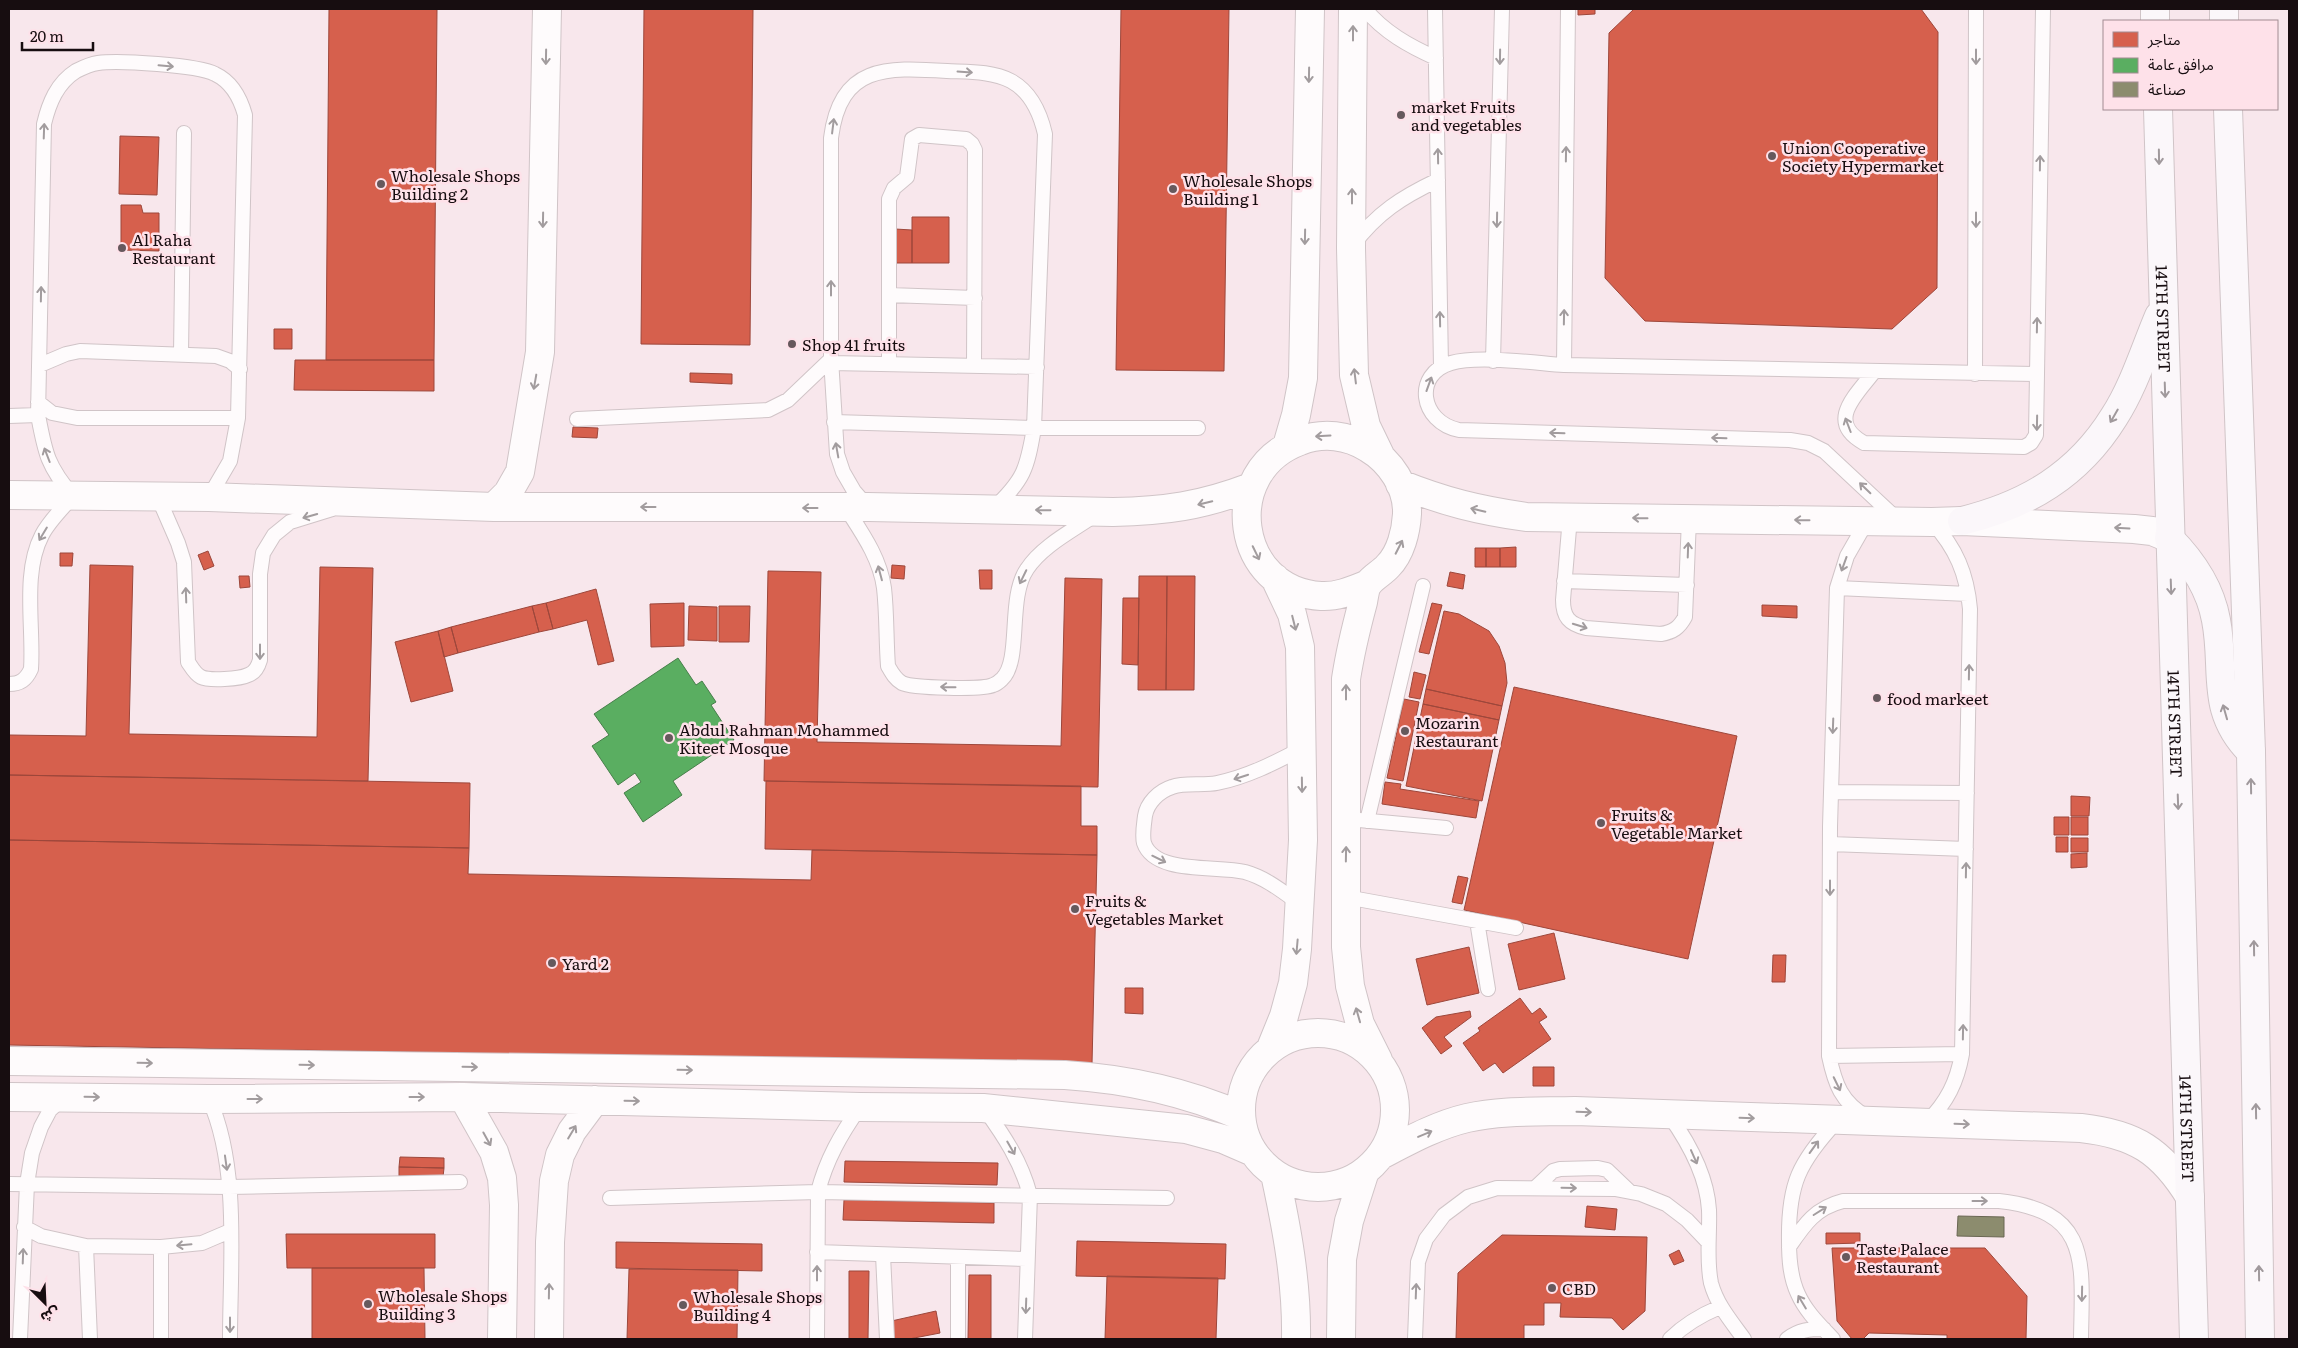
<svg xmlns="http://www.w3.org/2000/svg" width="2298" height="1348" viewBox="0 0 2298 1348" font-family="Literata,'Noto Sans Arabic',serif">
<style>
.shops{fill:#d6604d;stroke:#9d473b}
.public{fill:#5aae61;stroke:#467e49}
.industry{fill:#8c8c6e;stroke:#696652}
.lines{fill:none;stroke-linecap:round;stroke-linejoin:round}
.service-casing{stroke:#d0c4c7;stroke-width:16}
.minor-casing{stroke:#d0c4c7;stroke-width:30}
.secondary-casing{stroke:#d0c4c7;stroke-width:30}
.service{stroke:#fefbfc;stroke-width:14}
.minor{stroke:#fefbfc;stroke-width:28}
.secondary{stroke:#fbf7fa;stroke-width:28}
.oneway{stroke:#a29c9e}
.oneway2{stroke:#a0999c}
.poi-dot{fill:#66595d;stroke:#fee1e9;stroke-width:2}
.labels{text-anchor:middle;dominant-baseline:central;stroke-width:5;stroke-linejoin:round;paint-order:stroke}
.poi-label{font-size:16px;fill:#170d10;stroke:#fee1e9;text-anchor:start}
.street-label{font-size:16px;fill:#170d10;stroke:#fee1e9}
</style>
<rect width="100%" height="100%" fill="#f8e7ec"/>
<path class="shops" d="M329,9H437L434,360H326Z
M644,9H753L750,345L641,344Z
M1121,9H1229L1224,371L1116,370Z
M1578,9H1595V14L1578,15Z
M1634,9H1921L1938,32L1937,288L1892,329L1645,321L1605,278L1609,33Z
M120,136L159,137L157,195L119,194Z
M121,205H141L143,213H159V251L121,250Z
M912,217H949V263H912Z
M895,229L912,230V263H895Z
M274,329H292V349H274Z
M295,360H434V391L294,390Z
M690,373L732,374V384L690,382Z
M573,427L598,428L597,438L572,437Z
M1516,547V567H1500V548Z
M1475,548H1486V567H1475Z
M1486,548H1500V567H1486Z
M208,551L214,566L204,570L198,555Z
M60,553H73L72,566H60Z
M90,565L133,566L129,734L317,737L320,567L373,568L368,781L9,775V735L86,736Z
M892,565L905,566L904,579L891,578Z
M979,570H992V589H980Z
M768,571L821,572L817,742L1061,746L1065,578L1102,579L1098,787L764,781Z
M1450,572L1465,575L1463,589L1447,586Z
M239,576H249L250,587L240,588Z
M1139,576H1167L1166,690H1138Z
M1167,576H1195L1194,690H1166Z
M596,589L614,661L598,665L587,620L553,629L546,603Z
M1123,598H1139L1138,665L1122,664Z
M546,603L553,629L539,632L532,606Z
M684,603V646L651,647L650,604Z
M1432,603L1442,605L1429,654L1419,652Z
M1762,605L1797,606V618L1762,616Z
M532,606L539,632L458,653L451,627Z
M689,606L717,607V641L688,640Z
M719,606H750L749,642H719Z
M1444,611L1459,614L1489,631L1499,646L1505,663L1507,683L1502,706L1426,689Z
M451,627L458,653L444,657L438,631Z
M438,631L453,691L411,702L395,642Z
M1414,672L1426,675L1420,699L1409,697Z
M1514,687L1737,736L1688,959L1464,910Z
M1426,689L1502,706L1499,720L1423,704Z
M1404,699L1419,702L1403,781L1387,778Z
M1423,704L1499,720L1482,801L1406,786Z
M9,775L470,783L469,848L9,840Z
M766,781L1081,786V826H1097V855L765,849Z
M1385,782L1401,784L1400,789L1479,801L1476,818L1382,804Z
M2071,796L2090,797L2089,816H2071Z
M2054,817H2069V835H2054Z
M2071,817H2088V835H2071Z
M2056,837H2068V852H2056Z
M2071,838H2088V852H2071Z
M9,840L469,848L468,874L811,880L812,850L1097,855L1092,1064L9,1045Z
M2087,853V867L2071,868V854Z
M1458,876L1468,878L1462,904L1452,902Z
M1554,933L1565,979L1519,990L1508,944Z
M1469,947L1479,993L1427,1005L1416,959Z
M1773,955H1786L1785,982H1772Z
M1125,988H1143V1014L1125,1013Z
M1520,998L1532,1014L1540,1008L1547,1017L1539,1022L1551,1039L1503,1073L1495,1063L1483,1071L1463,1043L1480,1031L1478,1028Z
M1470,1011L1471,1017L1444,1037L1452,1046L1441,1054L1422,1028L1436,1017Z
M1533,1067H1554V1086H1533Z
M400,1157L444,1158V1168L399,1167Z
M845,1161L998,1163L997,1185L844,1182Z
M399,1167L444,1168L443,1177L399,1176Z
M844,1200L994,1203V1223L843,1220Z
M1587,1206L1617,1209L1615,1230L1585,1227Z
M1826,1233H1860V1243L1826,1244Z
M286,1234H435V1268H287Z
M1502,1235L1647,1237L1645,1311L1623,1330L1612,1318L1560,1317L1561,1303H1544V1325H1524V1339H1456L1458,1273Z
M1077,1241L1226,1244L1225,1279L1076,1276Z
M616,1242L762,1244V1271L616,1268Z
M1832,1248H1985L2027,1296L2026,1339H1947V1335L1869,1333L1863,1339H1852L1837,1321Z
M1679,1250L1684,1261L1674,1265L1669,1255Z
M312,1268H424L425,1339H312Z
M629,1269L738,1270L737,1339H627Z
M849,1271H869L868,1339H849Z
M969,1275H991V1339H968Z
M1107,1276L1218,1278L1216,1339H1105Z
M936,1311L940,1333L909,1339H891L887,1322Z"/>
<path class="public" d="M678,658L696,685L702,681L716,702L711,705L734,740L673,781L682,795L643,822L624,793L641,782L635,773L618,785L592,746L609,735L594,714Z"/>
<path class="industry" d="M1958,1216L2004,1217V1237L1957,1236Z"/>
<g class="lines">
<g class="service-casing">
<path id="service" d="M1365,9C1384,32 1409,46 1436,58
M1435,9L1441,367
M1353,245C1377,213 1402,197 1438,180
M889,295L975,298
M181,354L184,133
M1493,361L1502,9
M831,363L1037,367
M889,363V199L894,188L907,177L912,139L919,135L966,139L972,144L975,150L974,365
M40,365L66,354L80,351L216,356L230,361L240,369
M1564,365L1568,9
M1873,373C1855,396 1826,422 1864,443L2024,447L2031,443L2036,435L2043,9
M1975,374L1976,9
M38,402L52,413L77,418H238
M9,416L38,415
M577,419L768,410L788,400L831,359
M834,422L1034,428H1198
M158,497L178,543L184,562L188,662C192,668 195,674 201,677C209,681 240,679 248,675C255,673 258,667 260,660V574L263,553L274,535L290,522L332,509
M868,507L854,491L843,472L837,454L831,359V138C840,65 886,67 947,71C968,72 992,71 1011,81C1031,92 1040,112 1045,134L1034,428C1027,469 1024,480 993,509
M846,508C862,533 880,558 884,588C887,614 886,640 888,666C892,673 895,679 902,683C912,688 983,690 993,685C996,684 1000,681 1002,679C1022,660 1007,598 1027,569C1042,546 1072,531 1095,515
M1570,517L1563,600C1563,617 1569,624 1586,628L1661,634C1673,632 1679,628 1685,617L1689,519
M1867,521L1847,556L1837,588L1830,827L1829,1056C1835,1084 1841,1102 1867,1117
M1899,521L1824,451L1808,443L1790,440L1459,430C1420,422 1413,374 1451,363C1478,355 1535,363 1564,365L2036,374
M1564,581L1687,585
M1837,588L1968,594
M9,684C20,684 26,680 31,669C34,628 22,573 42,535C49,521 63,508 73,496C47,466 45,452 38,415L44,124C49,103 57,83 76,71C82,68 91,64 98,63C118,60 198,65 215,74C232,82 240,97 245,115L238,418L230,461L209,497
M1831,792L1967,793
M1359,820L1446,828
M1367,821L1423,586
M1830,844L1966,849
M1346,897L1516,928
M1300,904C1282,891 1266,878 1245,872C1217,865 1155,875 1144,843C1142,835 1144,824 1145,816C1147,803 1159,791 1172,787C1185,782 1203,786 1217,783C1247,777 1274,763 1301,749
M1477,921L1488,989
M1829,1056L1962,1054
M209,1099C240,1167 230,1265 230,1339
M984,1108C1004,1136 1021,1161 1030,1195L1025,1339
M1669,1115C1689,1143 1707,1175 1709,1210C1710,1234 1706,1259 1711,1283C1717,1305 1731,1321 1744,1339
M1927,1122C1947,1102 1957,1082 1962,1054L1970,609C1967,574 1956,548 1932,522
M9,1184L229,1187L460,1182
M1535,1188L1553,1171L1560,1169L1598,1168L1607,1170L1629,1191
M610,1198L818,1192L1167,1198
M24,1227L41,1236L86,1246L161,1247L202,1243L230,1231
M86,1246L90,1339
M161,1247V1339
M1789,1247C1804,1225 1815,1208 1843,1201H1999C2092,1211 2082,1264 2081,1339
M817,1252L1027,1259
M883,1255L887,1339
M958,1258V1339
M20,1339L27,1184L32,1153L41,1127L50,1110L62,1099
M817,1339L818,1192C826,1160 841,1134 860,1107
M1415,1339L1418,1262L1426,1239L1444,1215L1468,1197L1497,1188L1615,1189L1641,1194L1666,1204L1687,1220L1708,1242
M1670,1339C1685,1324 1701,1315 1720,1307
M1787,1339C1799,1330 1809,1329 1824,1329
M1833,1339C1820,1325 1806,1312 1798,1294C1790,1277 1789,1259 1789,1241C1788,1184 1799,1162 1837,1121"/>
</g>
<g class="minor-casing">
<path id="minor" d="M1353,9L1351,248L1354,375L1366,426L1380,455
M1287,446L1296,415L1303,378L1310,9
M1400,484C1445,502 1478,510 1526,517L1932,522L1962,521L2134,529L2152,531L2169,538
M9,495L209,497L494,507H868L1113,512C1165,511 1201,506 1251,487
M494,507L508,493L520,472L540,352L547,9
M1368,584C1353,590 1338,597 1321,596C1235,591 1218,471 1300,441C1323,432 1348,435 1368,448C1390,461 1408,487 1407,514C1406,531 1401,553 1388,566C1383,572 1373,577 1368,584C1365,588 1364,597 1363,602C1356,628 1350,653 1346,679V947L1350,986L1360,1024L1378,1060
M1241 1110a77 77 0 1 1 154 0a77 77 0 1 1-154 0Z
M1271,1048L1284,1016L1293,983L1297,949L1303,840L1300,647L1292,614L1275,578
M9,1061L1065,1075C1128,1079 1184,1091 1241,1116
M9,1097L209,1099L463,1097L860,1107L983,1108L1186,1129L1223,1139L1253,1152
M463,1097L494,1152L502,1178L504,1205L502,1339
M1381,1155C1408,1141 1437,1125 1467,1118C1502,1110 1539,1112 1575,1111L2081,1128C2135,1134 2162,1151 2190,1197
M1275,1174C1287,1229 1297,1283 1296,1339
M549,1339L550,1242L554,1181L560,1155L572,1131L595,1100
M1341,1339L1342,1259L1349,1221L1365,1171"/>
</g>
<g class="secondary-casing">
<g id="secondary">
<path d="M2155,9V21"/>
<path d="M2224,9V21"/>
<path id="s1" d="M2158,109L2194,1339"/>
<path d="M2228,109L2251,752L2260,1339"/>
<path d="M1962,521C2027,505 2078,475 2114,417C2134,386 2145,349 2159,316"/>
<path d="M2169,538C2192,561 2210,587 2216,620C2226,671 2209,710 2251,752"/>
</g>
</g>
<use href="#service" class="service"/>
<use href="#minor" class="minor"/>
<use href="#secondary" class="secondary"/>
</g>
<defs><path id="oneway-shaft" d="M-6 0H5M1.5-3L5.5 0L1.5 3" fill="none" stroke-width="1.6" stroke-linecap="round" stroke-linejoin="round" transform="scale(1.25)"/></defs>
<g class="oneway">
<use href="#oneway-shaft" transform="translate(1353 33) rotate(-90)"/>
<use href="#oneway-shaft" transform="translate(546 57) rotate(91)"/>
<use href="#oneway-shaft" transform="translate(1500 57) rotate(91)"/>
<use href="#oneway-shaft" transform="translate(1976 57) rotate(90)"/>
<use href="#oneway-shaft" transform="translate(166 66) rotate(5)"/>
<use href="#oneway-shaft" transform="translate(965 72) rotate(4)"/>
<use href="#oneway-shaft" transform="translate(1309 75) rotate(91)"/>
<use href="#oneway-shaft" transform="translate(833 126) rotate(-83)"/>
<use href="#oneway-shaft" transform="translate(44 131) rotate(-88)"/>
<use href="#oneway-shaft" transform="translate(1566 154) rotate(-89)"/>
<use href="#oneway-shaft" transform="translate(1438 156) rotate(-91)"/>
<use href="#oneway-shaft" transform="translate(2040 163) rotate(-89)"/>
<use href="#oneway-shaft" transform="translate(1352 196) rotate(-90)"/>
<use href="#oneway-shaft" transform="translate(543 220) rotate(91)"/>
<use href="#oneway-shaft" transform="translate(1497 220) rotate(91)"/>
<use href="#oneway-shaft" transform="translate(1976 220) rotate(90)"/>
<use href="#oneway-shaft" transform="translate(1305 237) rotate(91)"/>
<use href="#oneway-shaft" transform="translate(831 288) rotate(-90)"/>
<use href="#oneway-shaft" transform="translate(41 294) rotate(-89)"/>
<use href="#oneway-shaft" transform="translate(1564 317) rotate(-89)"/>
<use href="#oneway-shaft" transform="translate(1440 319) rotate(-91)"/>
<use href="#oneway-shaft" transform="translate(2037 325) rotate(-89)"/>
<use href="#oneway-shaft" transform="translate(1355 376) rotate(-97)"/>
<use href="#oneway-shaft" transform="translate(535 382) rotate(100)"/>
<use href="#oneway-shaft" transform="translate(1429 384) rotate(-70)"/>
<use href="#oneway-shaft" transform="translate(2037 423) rotate(91)"/>
<use href="#oneway-shaft" transform="translate(1848 425) rotate(-111)"/>
<use href="#oneway-shaft" transform="translate(1557 433) rotate(-178)"/>
<use href="#oneway-shaft" transform="translate(1323 436) rotate(177)"/>
<use href="#oneway-shaft" transform="translate(1719 438) rotate(-178)"/>
<use href="#oneway-shaft" transform="translate(837 450) rotate(-100)"/>
<use href="#oneway-shaft" transform="translate(47 455) rotate(-111)"/>
<use href="#oneway-shaft" transform="translate(1865 488) rotate(-136)"/>
<use href="#oneway-shaft" transform="translate(1205 503) rotate(166)"/>
<use href="#oneway-shaft" transform="translate(648 507) rotate(-180)"/>
<use href="#oneway-shaft" transform="translate(810 508) rotate(180)"/>
<use href="#oneway-shaft" transform="translate(1043 510) rotate(-179)"/>
<use href="#oneway-shaft" transform="translate(1478 510) rotate(-167)"/>
<use href="#oneway-shaft" transform="translate(310 516) rotate(164)"/>
<use href="#oneway-shaft" transform="translate(1640 518) rotate(-179)"/>
<use href="#oneway-shaft" transform="translate(1802 520) rotate(-179)"/>
<use href="#oneway-shaft" transform="translate(2122 528) rotate(-177)"/>
<use href="#oneway-shaft" transform="translate(43 534) rotate(121)"/>
<use href="#oneway-shaft" transform="translate(1399 547) rotate(-63)"/>
<use href="#oneway-shaft" transform="translate(1688 550) rotate(-88)"/>
<use href="#oneway-shaft" transform="translate(1256 553) rotate(64)"/>
<use href="#oneway-shaft" transform="translate(1844 564) rotate(110)"/>
<use href="#oneway-shaft" transform="translate(880 573) rotate(-105)"/>
<use href="#oneway-shaft" transform="translate(1023 577) rotate(116)"/>
<use href="#oneway-shaft" transform="translate(186 595) rotate(-92)"/>
<use href="#oneway-shaft" transform="translate(1294 623) rotate(76)"/>
<use href="#oneway-shaft" transform="translate(1580 626) rotate(17)"/>
<use href="#oneway-shaft" transform="translate(260 652) rotate(90)"/>
<use href="#oneway-shaft" transform="translate(1969 672) rotate(-89)"/>
<use href="#oneway-shaft" transform="translate(948 687) rotate(-179)"/>
<use href="#oneway-shaft" transform="translate(1346 692) rotate(-90)"/>
<use href="#oneway-shaft" transform="translate(1833 726) rotate(92)"/>
<use href="#oneway-shaft" transform="translate(1241 777) rotate(162)"/>
<use href="#oneway-shaft" transform="translate(1302 785) rotate(89)"/>
<use href="#oneway-shaft" transform="translate(1346 854) rotate(-89)"/>
<use href="#oneway-shaft" transform="translate(1159 859) rotate(26)"/>
<use href="#oneway-shaft" transform="translate(1966 870) rotate(-89)"/>
<use href="#oneway-shaft" transform="translate(1830 888) rotate(90)"/>
<use href="#oneway-shaft" transform="translate(1297 947) rotate(95)"/>
<use href="#oneway-shaft" transform="translate(1358 1015) rotate(-106)"/>
<use href="#oneway-shaft" transform="translate(1963 1032) rotate(-89)"/>
<use href="#oneway-shaft" transform="translate(145 1063) rotate(1)"/>
<use href="#oneway-shaft" transform="translate(307 1065) rotate(1)"/>
<use href="#oneway-shaft" transform="translate(470 1067) rotate(1)"/>
<use href="#oneway-shaft" transform="translate(685 1070) rotate(1)"/>
<use href="#oneway-shaft" transform="translate(1837 1084) rotate(64)"/>
<use href="#oneway-shaft" transform="translate(92 1097) rotate(1)"/>
<use href="#oneway-shaft" transform="translate(417 1097)"/>
<use href="#oneway-shaft" transform="translate(255 1099)"/>
<use href="#oneway-shaft" transform="translate(632 1101) rotate(1)"/>
<use href="#oneway-shaft" transform="translate(1584 1112) rotate(2)"/>
<use href="#oneway-shaft" transform="translate(1747 1118) rotate(2)"/>
<use href="#oneway-shaft" transform="translate(1962 1124) rotate(2)"/>
<use href="#oneway-shaft" transform="translate(572 1132) rotate(-59)"/>
<use href="#oneway-shaft" transform="translate(1425 1134) rotate(-23)"/>
<use href="#oneway-shaft" transform="translate(487 1139) rotate(61)"/>
<use href="#oneway-shaft" transform="translate(1814 1147) rotate(-54)"/>
<use href="#oneway-shaft" transform="translate(1011 1148) rotate(60)"/>
<use href="#oneway-shaft" transform="translate(1694 1157) rotate(66)"/>
<use href="#oneway-shaft" transform="translate(226 1163) rotate(82)"/>
<use href="#oneway-shaft" transform="translate(1569 1188) rotate(1)"/>
<use href="#oneway-shaft" transform="translate(1980 1201)"/>
<use href="#oneway-shaft" transform="translate(1820 1211) rotate(-32)"/>
<use href="#oneway-shaft" transform="translate(184 1245) rotate(175)"/>
<use href="#oneway-shaft" transform="translate(23 1256) rotate(-88)"/>
<use href="#oneway-shaft" transform="translate(817 1273) rotate(-90)"/>
<use href="#oneway-shaft" transform="translate(549 1291) rotate(-89)"/>
<use href="#oneway-shaft" transform="translate(1416 1291) rotate(-88)"/>
<use href="#oneway-shaft" transform="translate(2082 1294) rotate(91)"/>
<use href="#oneway-shaft" transform="translate(1802 1302) rotate(-121)"/>
<use href="#oneway-shaft" transform="translate(1026 1306) rotate(92)"/>
<use href="#oneway-shaft" transform="translate(230 1325) rotate(90)"/>
</g>
<g class="oneway2">
<use href="#oneway-shaft" transform="translate(2159 157) rotate(89)"/>
<use href="#oneway-shaft" transform="translate(2165 390) rotate(88)"/>
<use href="#oneway-shaft" transform="translate(2114 416) rotate(120)"/>
<use href="#oneway-shaft" transform="translate(2171 587) rotate(88)"/>
<use href="#oneway-shaft" transform="translate(2225 712) rotate(-106)"/>
<use href="#oneway-shaft" transform="translate(2251 786) rotate(-91)"/>
<use href="#oneway-shaft" transform="translate(2178 802) rotate(88)"/>
<use href="#oneway-shaft" transform="translate(2254 948) rotate(-91)"/>
<use href="#oneway-shaft" transform="translate(2256 1111) rotate(-91)"/>
<use href="#oneway-shaft" transform="translate(2259 1273) rotate(-91)"/>
</g>
<g class="poi-dot">
<circle cx="1401" cy="115" r="5"/>
<circle cx="1772" cy="156" r="5"/>
<circle cx="381" cy="184" r="5"/>
<circle cx="1173" cy="189" r="5"/>
<circle cx="122" cy="248" r="5"/>
<circle cx="792" cy="344" r="5"/>
<circle cx="1877" cy="698" r="5"/>
<circle cx="1405" cy="731" r="5"/>
<circle cx="669" cy="738" r="5"/>
<circle cx="1601" cy="823" r="5"/>
<circle cx="1075" cy="909" r="5"/>
<circle cx="552" cy="963" r="5"/>
<circle cx="1846" cy="1257" r="5"/>
<circle cx="1552" cy="1288" r="5"/>
<circle cx="368" cy="1304" r="5"/>
<circle cx="683" cy="1305" r="5"/>
</g>
<g class="labels">
<g class="poi-label">
<text x="1411" y="106">market Fruits<tspan x="1411" dy="18">and vegetables</tspan></text>
<text x="1782" y="147">Union Cooperative<tspan x="1782" dy="18">Society Hypermarket</tspan></text>
<text x="391" y="175">Wholesale Shops<tspan x="391" dy="18">Building 2</tspan></text>
<text x="1183" y="180">Wholesale Shops<tspan x="1183" dy="18">Building 1</tspan></text>
<text x="132" y="239">Al Raha<tspan x="132" dy="18">Restaurant</tspan></text>
<text x="802" y="344">Shop 41 fruits</text>
<text x="1887" y="698">food markeet</text>
<text x="1415" y="722">Mozarin<tspan x="1415" dy="18">Restaurant</tspan></text>
<text x="679" y="729">Abdul Rahman Mohammed<tspan x="679" dy="18">Kiteet Mosque</tspan></text>
<text x="1611" y="814">Fruits &amp;<tspan x="1611" dy="18">Vegetable Market</tspan></text>
<text x="1085" y="900">Fruits &amp;<tspan x="1085" dy="18">Vegetables Market</tspan></text>
<text x="562" y="963">Yard 2</text>
<text x="1856" y="1248">Taste Palace<tspan x="1856" dy="18">Restaurant</tspan></text>
<text x="1562" y="1288">CBD</text>
<text x="378" y="1295">Wholesale Shops<tspan x="378" dy="18">Building 3</tspan></text>
<text x="693" y="1296">Wholesale Shops<tspan x="693" dy="18">Building 4</tspan></text>
</g>
<g class="street-label">
<text stroke="none"><textPath href="#s1" startOffset="210">14TH STREET</textPath></text>
<text stroke="none"><textPath href="#s1" startOffset="615">14TH STREET</textPath></text>
<text stroke="none"><textPath href="#s1" startOffset="1020">14TH STREET</textPath></text>
</g>
</g>
<rect width="2298" height="1348" fill="none" stroke="#170d10" stroke-width="20"/>
<rect x="2103" y="20" width="175" height="90" fill="#fee1e9" stroke="#a28c92"/>
<rect x="2113" y="32" width="25" height="15" fill="#d6604d" stroke="#a28c92"/>
<text x="2148" y="45" font-size="15" fill="#170d10">متاجر</text>
<rect x="2113" y="58" width="25" height="15" fill="#5aae61" stroke="#a28c92"/>
<text x="2148" y="70" font-size="15" fill="#170d10">مرافق عامة</text>
<rect x="2113" y="82" width="25" height="15" fill="#8c8c6e" stroke="#a28c92"/>
<text x="2148" y="95" font-size="15" fill="#170d10">صناعة</text>
<g transform="translate(45 1303) rotate(156)" stroke="#fee1e9" stroke-width="4" paint-order="stroke">
<path d="M0-4L9 19L0 12L-9 19Z" fill="#170d10"/>
<text y="-8" font-size="14" font-weight="bold" text-anchor="middle" fill="#170d10">ش</text>
</g>
<path d="M22 42v8h71v-8" fill="none" stroke="#170d10" stroke-width="2.5"/>
<text x="30" y="42" font-size="15" fill="#170d10" stroke="#fee1e9" stroke-width="4" paint-order="stroke">20 m</text>
</svg>
